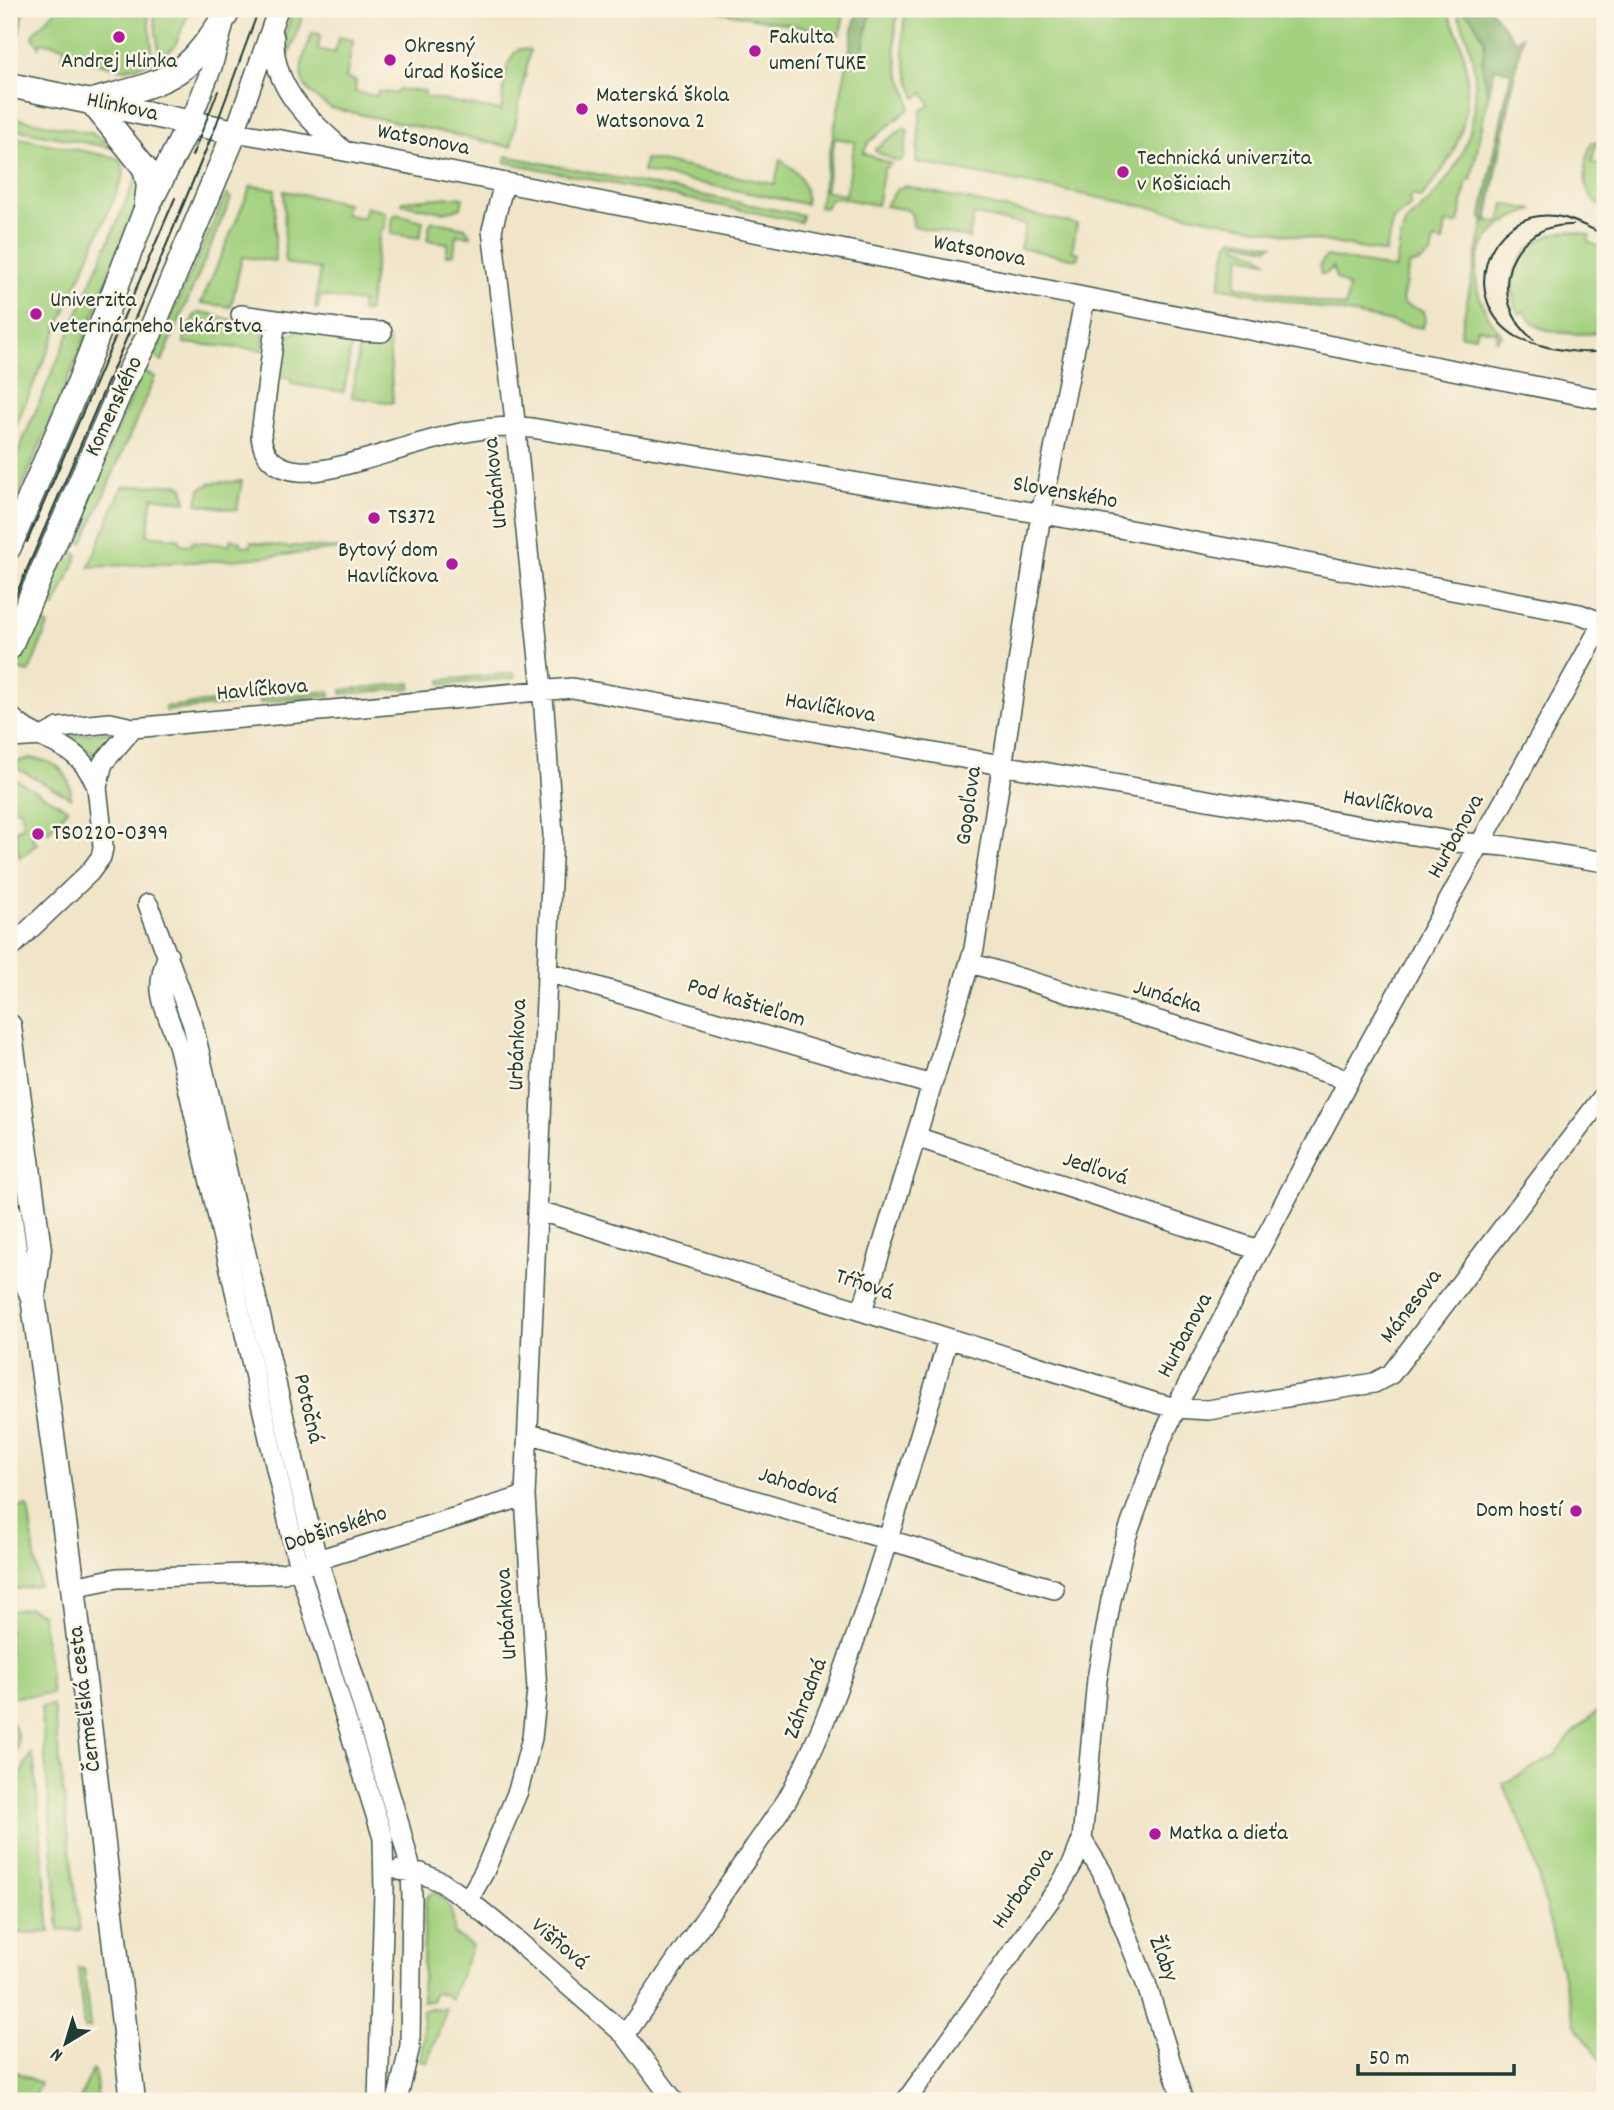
<svg xmlns="http://www.w3.org/2000/svg" width="1614" height="2110" viewBox="0 0 1614 2110" font-family="Dekko,sans-serif">
<style>
.green{fill:#a3d17f;stroke:#61875a;stroke-width:2;fill-rule:evenodd}
.forest{fill:#82b36e;stroke:#507851;stroke-width:2}
.lines{fill:none;stroke-linecap:round;stroke-linejoin:round}
.minor-casing{stroke:#3e564a;stroke-width:22}
.major-casing{stroke:#3e564a;stroke-width:27}
.minor{stroke:#fff;stroke-width:19}
.major{stroke:#fff;stroke-width:24}
.tram{stroke:#1f3d34;stroke-width:2}
.poi-dot{fill:#b5179e;stroke:#fcf5e5;stroke-width:2.5}
.labels{text-anchor:middle;dominant-baseline:central;stroke-width:5;stroke-linejoin:round;paint-order:stroke}
.poi-label{font-size:23px;fill:#1f3d34;stroke:#fcf5e5;text-anchor:start}
.street-label{font-size:23px;fill:#1f3d34;stroke:#fcf5e5}
</style>
<rect width="100%" height="100%" fill="#fcf5e5"/>
<filter id="ink" filterUnits="userSpaceOnUse"><feTurbulence type="fractalNoise" baseFrequency=".0143" numOctaves="2"/><feDisplacementMap in="SourceGraphic" scale="14" xChannelSelector="R" yChannelSelector="G"/><feConvolveMatrix kernelMatrix="1 2 1 2 8 2 1 2 1" color-interpolation-filters="sRGB"/></filter>
<filter id="wash" filterUnits="userSpaceOnUse"><feTurbulence type="fractalNoise" baseFrequency=".00686" numOctaves="4" result="noise"/><feDisplacementMap in="SourceGraphic" scale="28" xChannelSelector="R" yChannelSelector="G"/><feGaussianBlur stdDeviation="1.57" result="paint"/><feColorMatrix in="noise" values="0 0 0 0 0 0 0 0 0 0 0 0 0 0 0 0 0 1.4 0 .05"/><feComposite in="paint" operator="in"/></filter>
<g filter="url(#wash)">
<rect width="100%" height="100%" fill="#f0e5c8"/>
<path class="green" d="M15,9H24L18,39L9,46V24H12Z
M57,9H147L154,62L126,69L63,56L65,47L41,42L39,47L33,37L35,32Z
M153,9H190L175,46L161,58L159,54Z
M292,9H305L288,58L285,38Z
M705,9H845L840,34Z
M871,9H898C894,29 894,51 899,71C902,83 912,97 909,109L869,142L863,153L891,164L884,169L877,205L840,198L831,199L825,208L819,207L847,64L852,65L861,59ZM835,138L855,142L846,195L825,191Z
M906,9H1445C1473,54 1475,115 1448,161C1441,174 1431,185 1422,197L1419,198L1413,195L1409,199L1411,206L1393,220L1385,253L916,162L921,111L930,105L924,93L916,98C904,70 900,39 906,9Z
M1455,9H1461L1472,18L1485,42L1482,63L1488,96L1471,180H1467L1458,224L1446,223L1443,242L1434,240L1431,254L1420,262L1409,265L1402,300L1404,304L1423,311L1425,319L1423,328L1219,287L1228,243L1234,238L1272,245L1268,248L1237,242L1236,245L1260,255L1266,261L1241,256L1235,285L1345,307L1349,288L1336,278L1333,267L1326,274H1321C1319,267 1321,260 1327,256L1395,269C1399,255 1399,233 1407,221C1411,216 1418,212 1423,207C1431,200 1438,191 1445,182C1483,130 1484,65 1455,9Z
M312,33L320,34L318,49L335,53L338,37L353,40L346,78L356,81L355,92L377,96L378,91L396,94L398,89C409,91 417,90 425,91V97L501,111C505,92 502,61 519,49L530,50L511,147L331,108C291,84 299,71 312,33Z
M9,117L91,133L127,155L113,148L9,128Z
M904,128L908,130L904,156L901,161H896L875,151V149Z
M9,136L117,158L123,165L124,175L9,441Z
M1592,142H1596L1592,163L1605,166V208C1579,198 1583,162 1592,142Z
M506,156L802,215L801,222L505,162Z
M645,159L775,184L780,160C798,170 807,183 806,204L643,172Z
M139,171L142,189L79,354L9,518V473Z
M251,186L275,189V261L242,257L231,307L201,303Z
M905,186L1077,224L1072,251L1079,253L1077,259L1020,248L1026,225L974,215L969,238L913,226L912,216L908,210L885,206L898,188Z
M284,191L347,203L345,214L363,218L366,207L386,212L385,227L380,232L368,312L361,311L362,302L320,296L318,309H315L320,269L285,263Z
M226,194L231,198L162,361L154,356Z
M451,197L463,198L461,208L443,212L402,204L403,201Z
M1504,204L1534,210C1468,228 1460,287 1502,335L1496,340L1497,332L1477,328L1475,336L1460,335L1484,220L1500,223Z
M396,214L423,221L420,238L391,234L393,217Z
M433,221L465,228L471,236L456,235L454,254L446,255L448,243L427,240L430,224Z
M1569,231L1590,235L1588,242L1605,249V331C1589,336 1555,334 1539,327C1532,324 1528,317 1524,311L1519,314C1499,275 1527,234 1569,231Z
M198,313H207L262,329L264,334L263,350L184,343V339L194,316Z
M303,328L352,340L344,392L291,384V379L274,377C278,351 277,340 303,328Z
M369,336L389,339L393,403L352,397L360,342Z
M142,371L155,377L83,543L70,538Z
M242,481L237,510L197,504L200,489L211,483Z
M176,484L183,487L186,502L153,497L147,535L180,539V544L191,545L192,541L229,545L231,539L240,541V545L250,547L251,542L292,548L293,546L343,549L232,560L89,567L122,487Z
M65,549L78,555L55,607L42,601Z
M34,619L48,625L29,672L13,668Z
M514,673L515,678L441,685V680Z
M411,683V688L342,694V690Z
M329,691L330,696L260,703V698Z
M234,700L235,704L165,711V707Z
M110,731L111,736L95,756L77,742L65,737Z
M30,758C55,761 71,770 71,798L9,764Z
M9,776L68,809L48,832L42,827L32,838L37,843L26,854L19,857L15,829L23,828L21,809H13Z
M9,1106L30,1267L9,1161Z
M28,1506L39,1586L9,1590V1517L15,1508Z
M29,1608L42,1614L52,1694L12,1697L9,1693V1611Z
M1605,1704V2068L1575,2024L1529,1840L1503,1784L1556,1755L1571,1735Z
M53,1705L80,1930L59,1931L41,1707Z
M9,1720C24,1735 17,1754 9,1772Z
M31,1753L34,1763L50,1932L9,1934V1798Z
M435,1892C450,1900 455,1918 454,1934L472,1946L451,1999L444,1994L435,1993L431,2001H422L425,1903L428,1896Z
M78,1968L84,1969L90,2028H84Z
M431,2008L447,2009L427,2063L420,2060L424,2038L422,2011Z
M9,2069L40,2083L32,2101H9Z
M92,2070L95,2071L98,2101H79Z"/>
<path class="forest" d="M857,9H871L861,59L856,64H847Z
M1461,9H1490L1515,41L1522,36L1487,221L1481,219L1511,72L1495,68L1488,96L1482,63L1485,41L1472,18Z"/>
</g>
<g filter="url(#ink)">
<g class="lines">
<g class="minor-casing">
<path id="minor" d="M278,9L235,132L344,151L1605,400
M274,37C272,88 308,118 343,150
M190,123L212,67L223,27
M241,315L276,320
M382,332L359,331L276,320L261,434C262,457 276,469 299,471C320,473 343,465 363,460C416,445 477,422 532,428L1055,516L1580,614L1603,623
M9,715C38,747 76,735 97,787
M9,738L44,736L59,728L110,723L133,728L572,688L1001,765L1455,842L1505,846L1605,862
M148,904L193,1025L314,1547L399,1824L411,1870L412,1898L410,2046L397,2101
M9,949L90,872L101,857L103,848L102,832L97,787L103,763L133,728
M168,955C151,995 168,1010 179,1048L299,1568L383,1838L384,1892L378,2101
M971,963L1334,1075L1348,1082
M547,972L932,1085
M916,1137L1259,1250
M537,1212L553,1215L1156,1403L1176,1408L1208,1410L1374,1383L1391,1374L1605,1094
M862,1311L974,949L1041,514L1085,298
M528,1433L1054,1589
M73,1587L117,1578L284,1573L330,1556L525,1496
M1082,1840L1102,1872L1147,1986L1183,2101
M399,1870L421,1873L441,1882L468,1900L514,1938L625,2035L674,2101
M468,1900L484,1872L518,1791L532,1738L537,1690L525,1496L553,835L544,709L514,412L492,230L504,183
M625,2035L787,1800C823,1734 845,1669 869,1598C897,1512 923,1426 948,1339
M906,2101L1059,1887L1073,1863L1082,1840L1097,1679L1111,1600L1126,1538L1162,1438L1181,1398L1348,1082L1605,619"/>
</g>
<g class="major-casing">
<path id="major" d="M9,85L235,132L149,335L123,384L9,648
M96,100C125,92 159,86 184,67C201,53 213,33 226,15
M91,101L145,168L149,185L147,201
M9,547L79,383L146,209L190,123
M9,1026L39,1249L33,1296
M9,1212L15,1256L33,1297L73,1587L133,2101"/>
</g>
<use href="#minor" class="minor"/>
<use href="#major" class="major"/>
<path class="tram" d="M192,156L218,91
M1605,235C1589,228 1572,218 1555,216C1485,209 1457,302 1517,337C1526,342 1537,344 1547,347C1567,351 1585,354 1605,351
M1534,340C1484,301 1507,222 1573,225
M27,542L175,198
M9,611L161,258L215,128L259,9"/>
</g>
</g>
<g class="poi-dot">
<circle cx="119" cy="37" r="7"/>
<circle cx="755" cy="51" r="7"/>
<circle cx="390" cy="60" r="7"/>
<circle cx="582" cy="109" r="7"/>
<circle cx="1123" cy="172" r="7"/>
<circle cx="36" cy="314" r="7"/>
<circle cx="374" cy="518" r="7"/>
<circle cx="452" cy="564" r="7"/>
<circle cx="38" cy="834" r="7"/>
<circle cx="1576" cy="1511" r="7"/>
<circle cx="1155" cy="1834" r="7"/>
</g>
<g class="labels">
<g class="poi-label">
<text x="769" y="38">Fakulta<tspan x="769" dy="26">umení TUKE</tspan></text>
<text x="404" y="47">Okresný<tspan x="404" dy="26">úrad Košice</tspan></text>
<text x="119" y="62" text-anchor="middle">Andrej Hlinka</text>
<text x="596" y="96">Materská škola<tspan x="596" dy="26">Watsonova 2</tspan></text>
<text x="1137" y="159">Technická univerzita<tspan x="1137" dy="26">v Košiciach</tspan></text>
<text x="50" y="301">Univerzita<tspan x="50" dy="26">veterinárneho lekárstva</tspan></text>
<text x="388" y="518">TS372</text>
<text x="438" y="551" text-anchor="end">Bytový dom<tspan x="438" dy="26">Havlíčkova</tspan></text>
<text x="52" y="834">TS0220-0399</text>
<text x="1562" y="1511" text-anchor="end">Dom hostí</text>
<text x="1169" y="1834">Matka a dieťa</text>
</g>
<g class="street-label">
<text transform="translate(122 108) rotate(12)">Hlinkova</text>
<text transform="translate(423 141) rotate(11)">Watsonova</text>
<text transform="translate(979 252) rotate(11)">Watsonova</text>
<text transform="translate(115 407) rotate(-65)">Komenského</text>
<text transform="translate(497 483) rotate(-96)">Urbánkova</text>
<text transform="translate(1065 494) rotate(10)">Slovenského</text>
<text transform="translate(262 691) rotate(-5)">Havlíčkova</text>
<text transform="translate(830 709) rotate(10)">Havlíčkova</text>
<text transform="translate(970 806) rotate(-82)">Gogoľova</text>
<text transform="translate(1388 806) rotate(10)">Havlíčkova</text>
<text transform="translate(1457 837) rotate(-61)">Hurbanova</text>
<text transform="translate(1167 998) rotate(17)">Junácka</text>
<text transform="translate(746 1004) rotate(17)">Pod kaštieľom</text>
<text transform="translate(519 1045) rotate(-88)">Urbánkova</text>
<text transform="translate(1095 1170) rotate(18)">Jedľová</text>
<text transform="translate(864 1286) rotate(18)">Tŕňová</text>
<text transform="translate(1412 1307) rotate(-53)">Mánesova</text>
<text transform="translate(1186 1336) rotate(-62)">Hurbanova</text>
<text transform="translate(307 1409) rotate(77)">Potočná</text>
<text transform="translate(798 1487) rotate(17)">Jahodová</text>
<text transform="translate(336 1530) rotate(-18)">Dobšinského</text>
<text transform="translate(508 1614) rotate(-94)">Urbánkova</text>
<text transform="translate(86 1699) rotate(-97)">Čermeľská cesta</text>
<text transform="translate(807 1699) rotate(-69)">Záhradná</text>
<text transform="translate(1024 1889) rotate(-56)">Hurbanova</text>
<text transform="translate(559 1945) rotate(40)">Višňová</text>
<text transform="translate(1162 1959) rotate(69)">Žľaby</text>
</g>
</g>
<rect width="1614" height="2110" fill="none" stroke="#fcf5e5" stroke-width="35"/>
<g transform="translate(66 2043) rotate(218)" stroke="#fcf5e5" stroke-width="5" paint-order="stroke">
<path d="M0-5L12 26L0 18L-12 26Z" fill="#1f3d34"/>
<text y="-10" font-size="19" font-weight="bold" text-anchor="middle" fill="#1f3d34">N</text>
</g>
<path d="M1358 2064v10h156v-10" fill="none" stroke="#1f3d34" stroke-width="3.5"/>
<text x="1369" y="2064" font-size="21" fill="#1f3d34" stroke="#fcf5e5" stroke-width="5" paint-order="stroke">50 m</text>
</svg>
